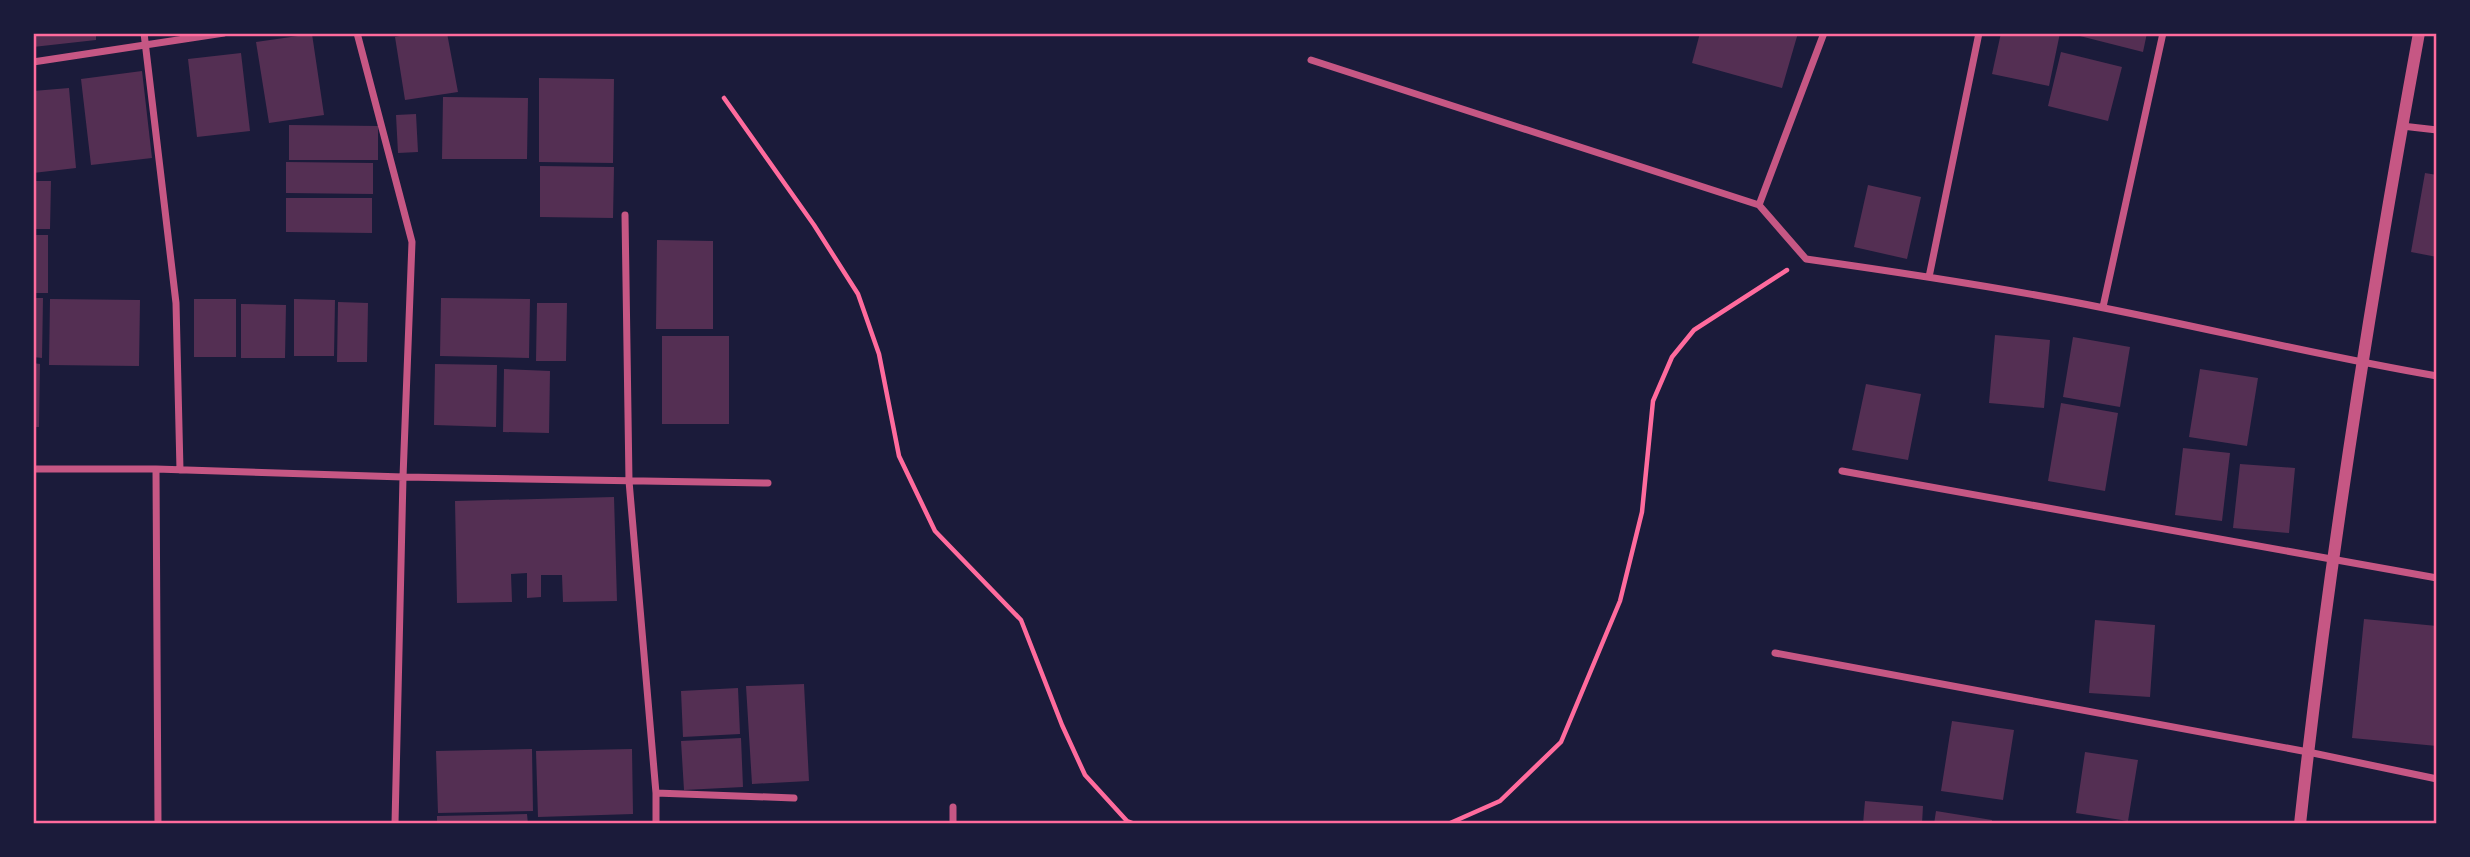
<svg xmlns="http://www.w3.org/2000/svg" width="2470" height="857" viewBox="0 0 2470 857" font-family="Lato,sans-serif">
<style>
.building{fill:#542f53}
.lines{fill:none;stroke-linecap:round;stroke-linejoin:round}
.path{stroke:#ff6b9d;stroke-width:4.5}
.minor{stroke:#c65784;stroke-width:7}
.tertiary{stroke:#c65784;stroke-width:12}
.neatline{fill:none;stroke:#ff6b9d;stroke-width:2.5}
</style>
<rect width="100%" height="100%" fill="#1b1b3a"/>
<path class="building" d="M33,33H96V40L33,47Z
M415,33H447L458,92L405,100L395,37Z
M1700,33H1798L1782,88L1692,63Z
M2001,33H2060L2049,86L1992,74Z
M2068,33H2147L2143,52Z
M312,34L324,115L269,123L256,42Z
M2061,52L2122,67L2108,121L2048,106Z
M241,53L250,131L197,137L188,59Z
M142,71L152,158L91,165L81,79Z
M539,78L614,79L613,163L539,162Z
M69,88L76,168L33,173V91Z
M443,97L528,98L527,159H442Z
M416,114L418,152L398,153L396,115Z
M289,125L378,126V160H289Z
M286,162L373,163V194L286,193Z
M540,166L614,167L613,218L540,217Z
M2425,173L2437,175V257L2411,252Z
M33,181H51L50,229H33Z
M1868,185L1921,197L1907,259L1854,247Z
M286,198H372V233L286,232Z
M33,235H48V293H33Z
M657,240L713,241V329H656Z
M33,298H43L42,358L33,357Z
M441,298L530,299L529,358L440,356Z
M50,299L140,300L139,366L49,365Z
M194,299H236V357H194Z
M294,299L335,300L334,356H294Z
M338,302L368,303L367,362H337Z
M537,303H567L566,361H536Z
M241,304L286,305L285,358H241Z
M1995,335L2050,340L2044,408L1989,403Z
M662,336H729V424H662Z
M2073,337L2130,347L2120,407L2063,397Z
M33,363L40,364L39,427H33Z
M435,364L497,365L496,427L434,425Z
M504,369L550,371L549,433L503,432Z
M2200,369L2258,378L2247,446L2189,437Z
M1866,384L1921,394L1908,460L1852,450Z
M2061,403L2118,413L2105,491L2048,481Z
M2183,448L2230,453L2222,521L2175,515Z
M2240,464L2295,468L2289,533L2233,528Z
M614,497L617,601L563,602L562,575H541V597L527,598V573L511,574L512,602L457,603L455,501Z
M2364,619L2437,626V746L2352,738Z
M2095,620L2155,625L2150,697L2089,693Z
M804,684L809,781L752,784L746,686Z
M738,688L740,734L683,737L681,691Z
M1952,721L2014,730L2003,800L1941,791Z
M741,738L743,787L684,790L681,741Z
M532,749L533,811L438,813L436,751Z
M632,749L633,814L538,817L536,751Z
M2085,752L2138,760L2128,821L2076,813Z
M1865,801L1923,806L1922,824H1863Z
M1936,811L1992,820V824H1934Z
M527,814L528,824H437V816Z"/>
<g class="lines">
<path class="path" d="M724,98L814,225L858,294L879,354L899,456L935,531L1021,620L1062,725L1085,775L1127,821L1135,824
M1448,824L1500,801L1561,742L1620,601L1642,512L1653,401L1672,357L1694,330L1787,270"/>
<path class="minor" d="M144,33L176,303L180,470
M357,33L412,242L403,477L395,824
M1311,60L1759,205L1806,259C1905,273 2005,288 2104,308C2215,330 2325,357 2437,376
M33,62L224,33
M2402,126L2437,130
M1759,205L1824,33
M625,215L629,481L656,793L794,798
M1929,277L1979,33
M2103,307L2163,33
M33,469H156L403,477L768,483
M156,469L158,824
M1842,471L2437,578
M1775,653L2308,752L2437,779
M656,793V824
M953,824V807"/>
<path class="tertiary" d="M2300,824C2329,559 2371,295 2419,33"/>
</g>
<rect width="2470" height="857" fill="none" stroke="#1b1b3a" stroke-width="70"/>
<rect x="35" y="35" width="2400" height="787" class="neatline"/>
</svg>
